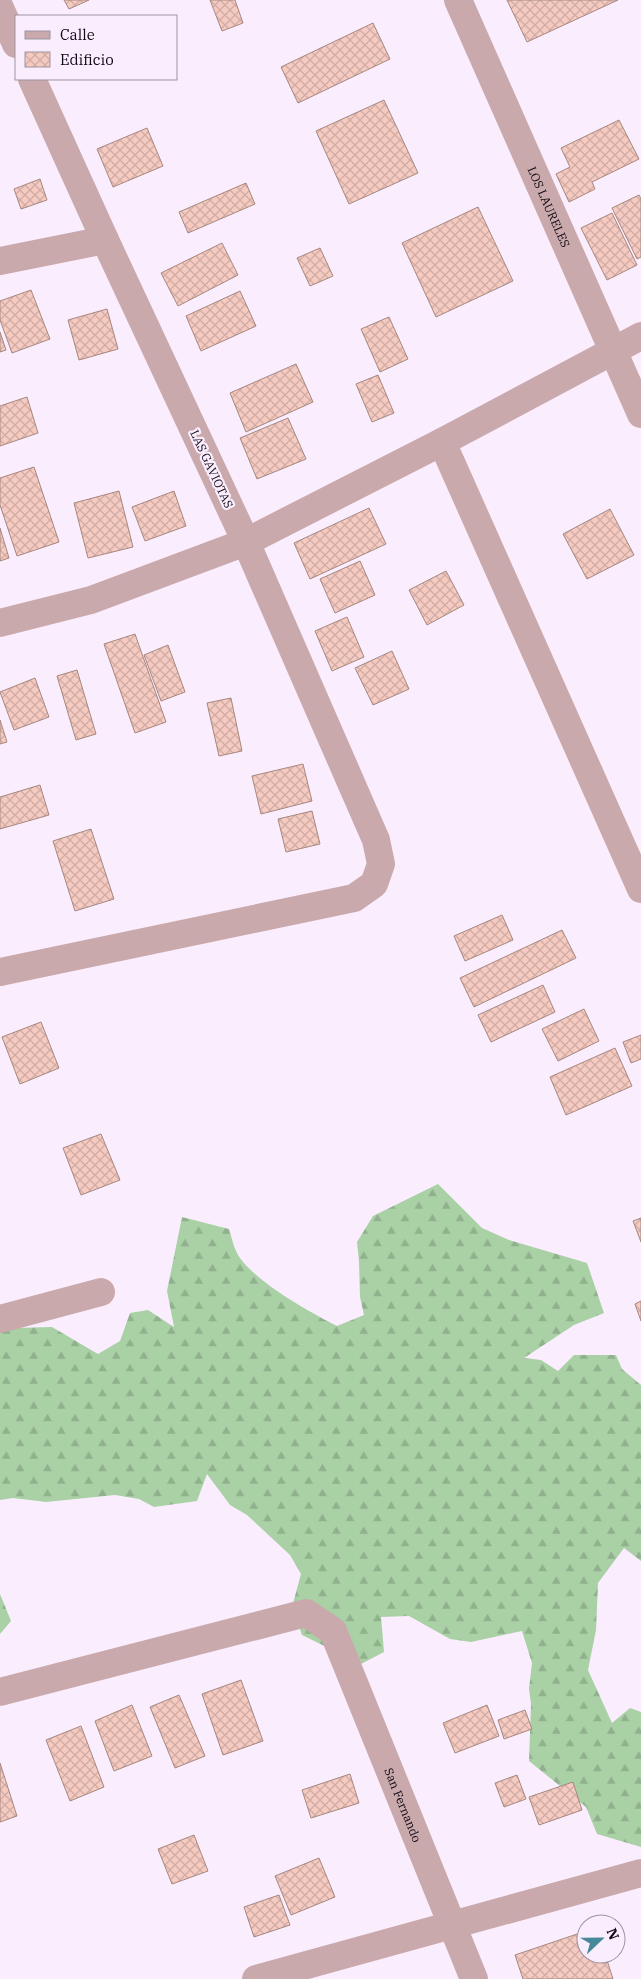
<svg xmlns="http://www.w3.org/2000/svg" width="641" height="1979" viewBox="0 0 641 1979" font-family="'IBM Plex Serif',serif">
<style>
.forest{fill:url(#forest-firs)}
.building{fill:url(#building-cross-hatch);stroke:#a68780}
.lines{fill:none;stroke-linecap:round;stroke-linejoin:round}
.minor{stroke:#caa9ac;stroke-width:28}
.labels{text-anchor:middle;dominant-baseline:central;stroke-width:4.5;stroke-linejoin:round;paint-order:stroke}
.street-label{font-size:12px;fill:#100a12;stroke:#faeefe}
</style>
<defs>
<pattern id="forest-firs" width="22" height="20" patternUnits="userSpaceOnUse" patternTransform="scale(1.25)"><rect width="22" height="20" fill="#aad0a6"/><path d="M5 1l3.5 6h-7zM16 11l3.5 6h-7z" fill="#91b18e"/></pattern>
<pattern id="building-cross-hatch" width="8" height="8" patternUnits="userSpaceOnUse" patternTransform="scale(1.25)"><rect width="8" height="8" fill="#f5cac0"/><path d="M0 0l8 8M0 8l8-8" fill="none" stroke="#d1aca4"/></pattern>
</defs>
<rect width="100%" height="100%" fill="#faeefe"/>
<path class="forest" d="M438,1184L482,1228L509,1240L587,1263L604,1313L574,1325L524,1358L541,1360L558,1371L574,1355H616L622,1369L641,1385V1561L624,1548L598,1583L596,1630L588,1670L612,1723L630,1708L641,1712V1847L597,1834L586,1807L529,1761L531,1704L529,1689L532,1663L522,1631L471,1642L450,1639L409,1616L381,1617L384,1652L361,1664L302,1635L292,1607L301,1574L290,1555L247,1515L230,1505L207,1474L197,1501L154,1507L139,1499L115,1495L46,1502L13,1498L0,1500V1332L14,1328L52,1327L98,1354L120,1341L130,1313L148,1310L174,1327L167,1291L182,1217L229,1229C232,1238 234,1250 240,1258C258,1283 309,1312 337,1326L364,1315L360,1297L359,1261L357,1242L373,1216Z
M0,1594L11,1621L0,1634Z"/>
<path class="building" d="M64,0H89L69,9Z
M210,0H235L243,23L222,31Z
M507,0H618L527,42Z
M373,23L390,59L298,103L281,67Z
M384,100L418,173L349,204L316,131Z
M619,120L639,159L592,182L595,189L569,202L556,174L570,167L561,148Z
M147,128L163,166L113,187L97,149Z
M40,179L47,200L21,209L14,189Z
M246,183L255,204L188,233L179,212Z
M639,195L641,199V257L637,259L612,208Z
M478,207L513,281L436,317L402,243Z
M612,213L637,265L607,280L581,228Z
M222,243L238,275L178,306L161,273Z
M320,248L333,276L310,286L297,258Z
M31,290L50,339L12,353L0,320V301Z
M240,291L256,326L201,351L186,316Z
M107,309L118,349L79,360L68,320Z
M389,317L408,359L380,372L361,329Z
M0,332L6,350L0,352Z
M296,364L313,402L246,432L230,393Z
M378,375L394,413L372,422L356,384Z
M27,397L38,433L0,446V406Z
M288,418L306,459L257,479L240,438Z
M34,467L59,542L17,556L0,505V478Z
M119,491L133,547L88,558L74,503Z
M174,491L186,526L145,541L132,507Z
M369,508L386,544L310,579L294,543Z
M610,509L634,555L587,579L563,534Z
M0,528L9,558L0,561Z
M360,561L375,595L335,613L320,579Z
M446,571L464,605L427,625L409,590Z
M347,617L364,657L332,671L315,631Z
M135,634L166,722L135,733L104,644Z
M168,645L185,692L161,701L144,655Z
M392,651L409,689L373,705L355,668Z
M77,670L96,734L76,740L57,676Z
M35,678L49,717L14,730L0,692Z
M231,698L242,751L219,756L207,703Z
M0,720L7,742L0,744Z
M303,764L312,801L261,814L252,776Z
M40,785L49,815L0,829V797Z
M312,811L320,844L286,852L278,819Z
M91,829L114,899L75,911L53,841Z
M502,915L513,940L465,961L454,936Z
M562,930L576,958L474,1007L460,978Z
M543,985L555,1012L491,1042L478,1015Z
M584,1009L599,1041L558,1061L542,1029Z
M41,1022L59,1068L20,1084L2,1037Z
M641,1035V1059L631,1063L623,1042Z
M615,1048L632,1086L566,1115L550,1077Z
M101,1134L120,1180L81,1195L63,1148Z
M641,1218V1242L633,1221Z
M641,1301V1321L635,1304Z
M241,1680L263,1741L223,1755L202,1694Z
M179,1695L205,1756L175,1768L150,1707Z
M132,1705L152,1756L114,1771L95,1721Z
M487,1705L499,1736L455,1753L443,1723Z
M525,1710L532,1729L504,1739L498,1720Z
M81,1726L104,1787L70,1801L46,1740Z
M0,1763L17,1816L0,1822Z
M350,1774L359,1803L311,1818L302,1790Z
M517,1775L526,1799L504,1807L495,1783Z
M573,1782L582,1810L539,1825L529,1797Z
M194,1835L208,1871L172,1884L158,1849Z
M319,1858L335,1897L291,1915L275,1876Z
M279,1895L290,1925L254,1937L244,1907Z
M586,1931V1954H605L613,1979H523L515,1955Z"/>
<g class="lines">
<g class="minor">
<path id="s1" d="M458,0L641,414"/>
<path d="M0,8L16,44"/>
<path d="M0,261L105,240"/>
<path d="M442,442L641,889"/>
<path d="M0,623L91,600L246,542L442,442L641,336"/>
<path d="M0,972L354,898L374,884L381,864L376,840L246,542L105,240L32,79"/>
<path d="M0,1319L101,1292"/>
<path id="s2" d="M0,1692L306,1613L333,1631L474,1979"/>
<path d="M256,1979L641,1873"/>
</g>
</g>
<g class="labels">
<g class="street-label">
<text stroke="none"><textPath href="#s1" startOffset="226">LOS LAURELES</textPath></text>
<text transform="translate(212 469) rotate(65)">LAS GAVIOTAS</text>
<text stroke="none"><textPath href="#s2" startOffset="536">San Fernando</textPath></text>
</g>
</g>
<rect x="15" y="15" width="162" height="65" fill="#faeefe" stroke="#9c93a0"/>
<rect x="25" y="31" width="25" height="8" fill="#caa9ac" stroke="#9c93a0"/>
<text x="60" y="40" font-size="15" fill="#100a12">Calle</text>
<rect x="25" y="52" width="25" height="15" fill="url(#building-cross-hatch)" stroke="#9c93a0"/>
<text x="60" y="65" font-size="15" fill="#100a12">Edificio</text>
<g transform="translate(601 1939) rotate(68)"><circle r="24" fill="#faeefe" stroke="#9c93a0"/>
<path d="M0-4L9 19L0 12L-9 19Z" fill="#47889b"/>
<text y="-8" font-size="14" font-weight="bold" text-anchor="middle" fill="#100a12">N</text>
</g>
</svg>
